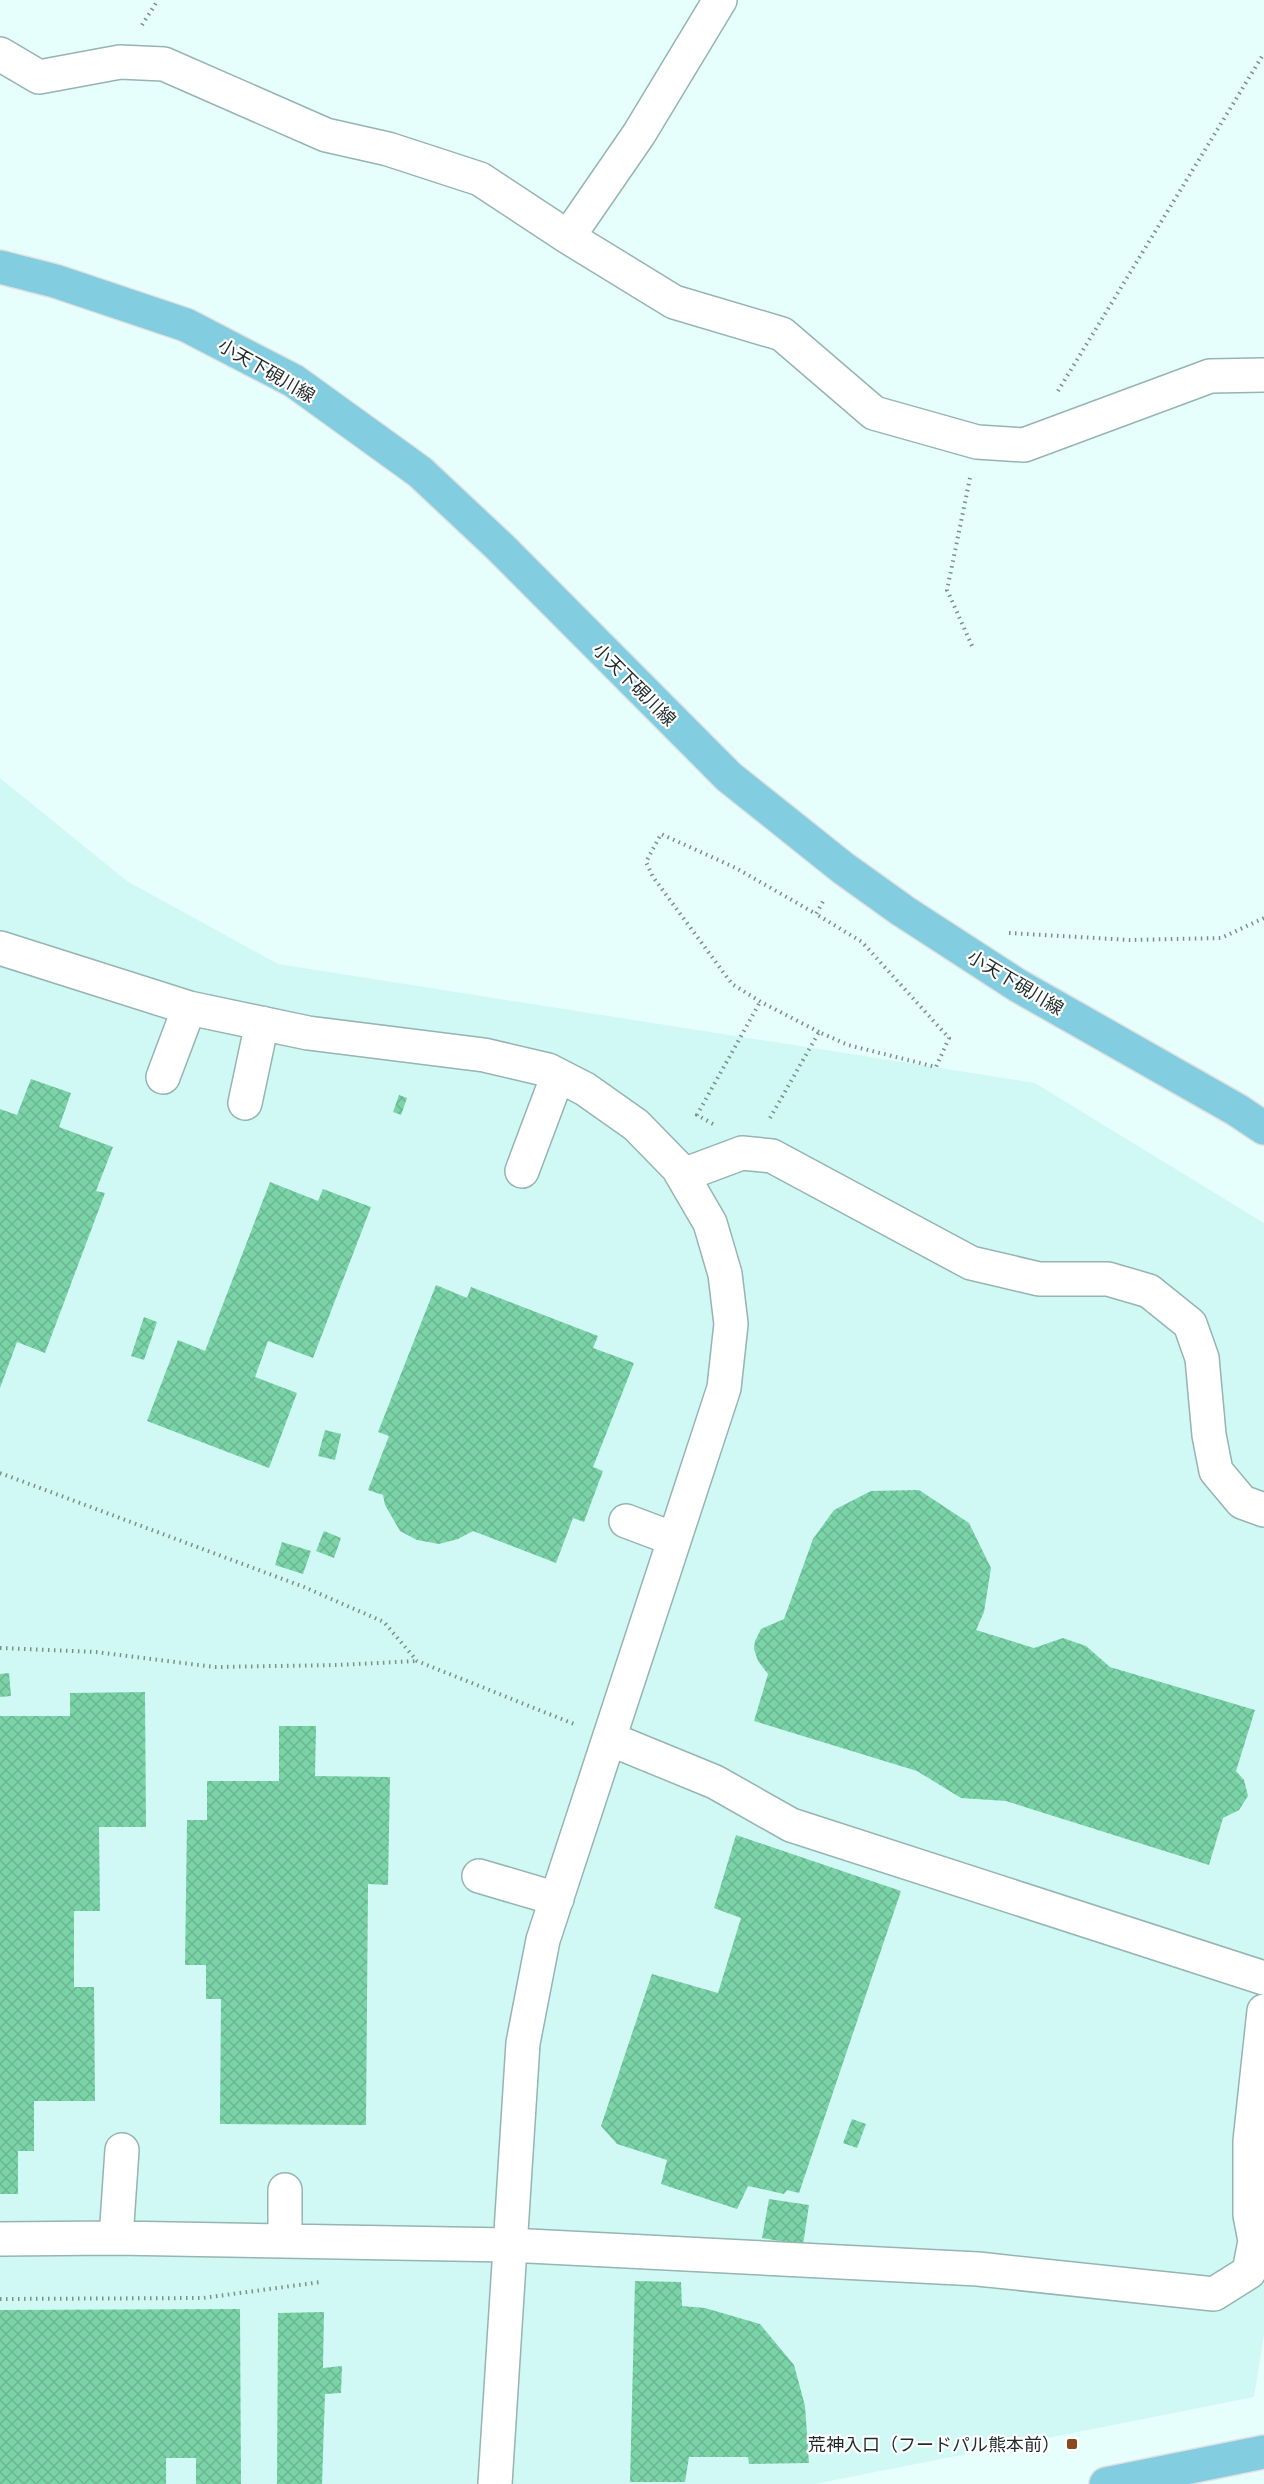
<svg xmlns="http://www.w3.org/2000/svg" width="1264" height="2484" viewBox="0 0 1264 2484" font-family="'Noto Serif','Noto Sans JP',serif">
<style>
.built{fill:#d0f9f5}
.building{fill:url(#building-cross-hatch)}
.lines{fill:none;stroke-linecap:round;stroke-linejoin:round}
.minor-casing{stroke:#96b4b1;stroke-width:36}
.major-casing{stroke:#e0e1e1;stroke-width:36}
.path{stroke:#7c8f8c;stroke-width:4;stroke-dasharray:1.5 4.5;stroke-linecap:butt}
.minor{stroke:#fff;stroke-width:33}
.major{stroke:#82cddf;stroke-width:33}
.poi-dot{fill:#8c471d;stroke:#fff;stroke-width:2}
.labels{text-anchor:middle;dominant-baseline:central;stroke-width:4.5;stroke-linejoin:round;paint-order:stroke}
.street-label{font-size:18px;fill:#1f2b29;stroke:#fff}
.poi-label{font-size:18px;fill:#1f2b29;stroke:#fff;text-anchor:end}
</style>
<defs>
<pattern id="building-cross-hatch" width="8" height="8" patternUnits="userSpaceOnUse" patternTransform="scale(1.5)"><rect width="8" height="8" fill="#7bd4a8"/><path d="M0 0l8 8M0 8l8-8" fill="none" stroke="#6ab691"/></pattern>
</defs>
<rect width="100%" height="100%" fill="#e6fffc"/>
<path class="built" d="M0,778L127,881L278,964L1035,1083L1264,1223V2335L1254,2397L815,2484H0Z"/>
<path class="building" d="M31,1079L71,1093L59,1127L113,1147L96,1191L105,1193L45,1353L17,1342L0,1388V1109L17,1115Z
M399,1095L407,1098L401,1115L393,1112Z
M270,1182L318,1201L323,1189L371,1207L313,1358L268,1341L255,1377L297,1393L269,1468L147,1421L178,1340L205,1351Z
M436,1285L467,1298L471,1287L598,1336L593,1348L634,1363L593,1467L603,1471L584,1522L573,1518L556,1563L473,1531L458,1539L439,1544L417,1540L400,1531L385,1505L383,1495L368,1490L389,1436L378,1432Z
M144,1317L157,1322L144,1360L131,1356Z
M325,1430L341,1434L335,1460L318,1456Z
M919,1490L969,1523L991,1568L984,1612L976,1630L1034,1648L1063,1638L1086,1646L1110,1667L1255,1710L1236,1771L1244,1780L1248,1796L1239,1810L1223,1818L1209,1865L1006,1801L961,1798L917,1771L754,1721L768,1674L758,1661L754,1649L755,1641L761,1629L784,1619L813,1539L834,1510L871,1491Z
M324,1531L341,1538L334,1558L316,1551Z
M282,1542L311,1551L303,1574L275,1565Z
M9,1673L11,1696L0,1697V1674Z
M145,1692L146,1827H99L100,1911H74V1987H94L95,2101H34V2151H18V2194H0V1716H70V1693Z
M279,1726H316L315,1776L390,1777L388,1885L368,1884L366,2125L220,2124L221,1999H206V1965H185L187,1820H207V1781H279Z
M736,1835L901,1891L799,2193L787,2190L784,2194L748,2186L737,2209L661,2184L667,2160L617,2144L601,2126L652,1974L718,1993L741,1918L714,1908Z
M852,2119L866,2124L857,2148L843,2143Z
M769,2199L809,2205L803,2245L762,2238Z
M635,2281L681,2282L682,2306L705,2308L760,2324L794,2365L805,2406L809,2463L749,2464L748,2457H689L685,2482H630Z
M240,2309L241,2484H196V2458H166V2484H0V2310Z
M324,2312L323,2368L342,2366L341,2393L325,2394L322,2484H277L278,2313Z"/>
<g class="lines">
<g class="minor-casing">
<path id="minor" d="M0,54L39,77L120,62L164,64L326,135L388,149L480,179L568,237L674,302L782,334L874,413L977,442L1024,445L1210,376L1264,375
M568,237L639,134L720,0
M0,948L189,1008L308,1033L484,1055L548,1070L585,1089L636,1125L678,1168L710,1223L725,1274L731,1324L724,1388L543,1940L523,2043L495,2484
M163,1077L189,1008
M245,1103L262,1023
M522,1171L558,1075
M683,1175L742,1153L772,1156L971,1263L1039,1279H1108L1149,1291L1190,1324L1202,1358L1209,1435L1216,1471L1242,1502L1264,1510
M626,1521L674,1539
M610,1739L715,1782L791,1825L1264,1978
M479,1876L557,1899
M116,2238L122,2150
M0,2239L116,2238L509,2245L978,2269L1214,2294L1249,2272L1255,2241L1250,2215V2141L1264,2011
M285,2241V2190"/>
</g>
<g class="major-casing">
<path id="major" d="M0,267L55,281L186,325L294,381L420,472L500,547L729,777L843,868L903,911L1017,985L1237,1110L1264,1128
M1106,2484L1264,2452"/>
</g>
<path class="path" d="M142,25L158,0
M1058,391L1264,53
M970,478L947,590L973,648
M1009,933L1130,940L1221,938L1264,918
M819,1032L761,1002L732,984L653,877L646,862L661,834L736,868L816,914L825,898
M770,1118L819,1032L848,1045L936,1067L949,1038L862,942L816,914
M713,1124L697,1115L760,1002
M0,1473L304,1587L384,1622L417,1661L574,1724
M0,1648L96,1652L215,1667L338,1665L417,1661
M0,2299L203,2298L321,2282"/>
<use href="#minor" class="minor"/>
<use href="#major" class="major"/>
</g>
<rect class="poi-dot" x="1066" y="2438" width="12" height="12" rx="3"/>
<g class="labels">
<g class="street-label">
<text transform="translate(267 370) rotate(30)">小天下硯川線</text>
<text transform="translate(635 684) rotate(45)">小天下硯川線</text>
<text transform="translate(1016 982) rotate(31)">小天下硯川線</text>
</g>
<g class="poi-label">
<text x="1060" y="2444">荒神入口（フードパル熊本前）</text>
</g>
</g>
</svg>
